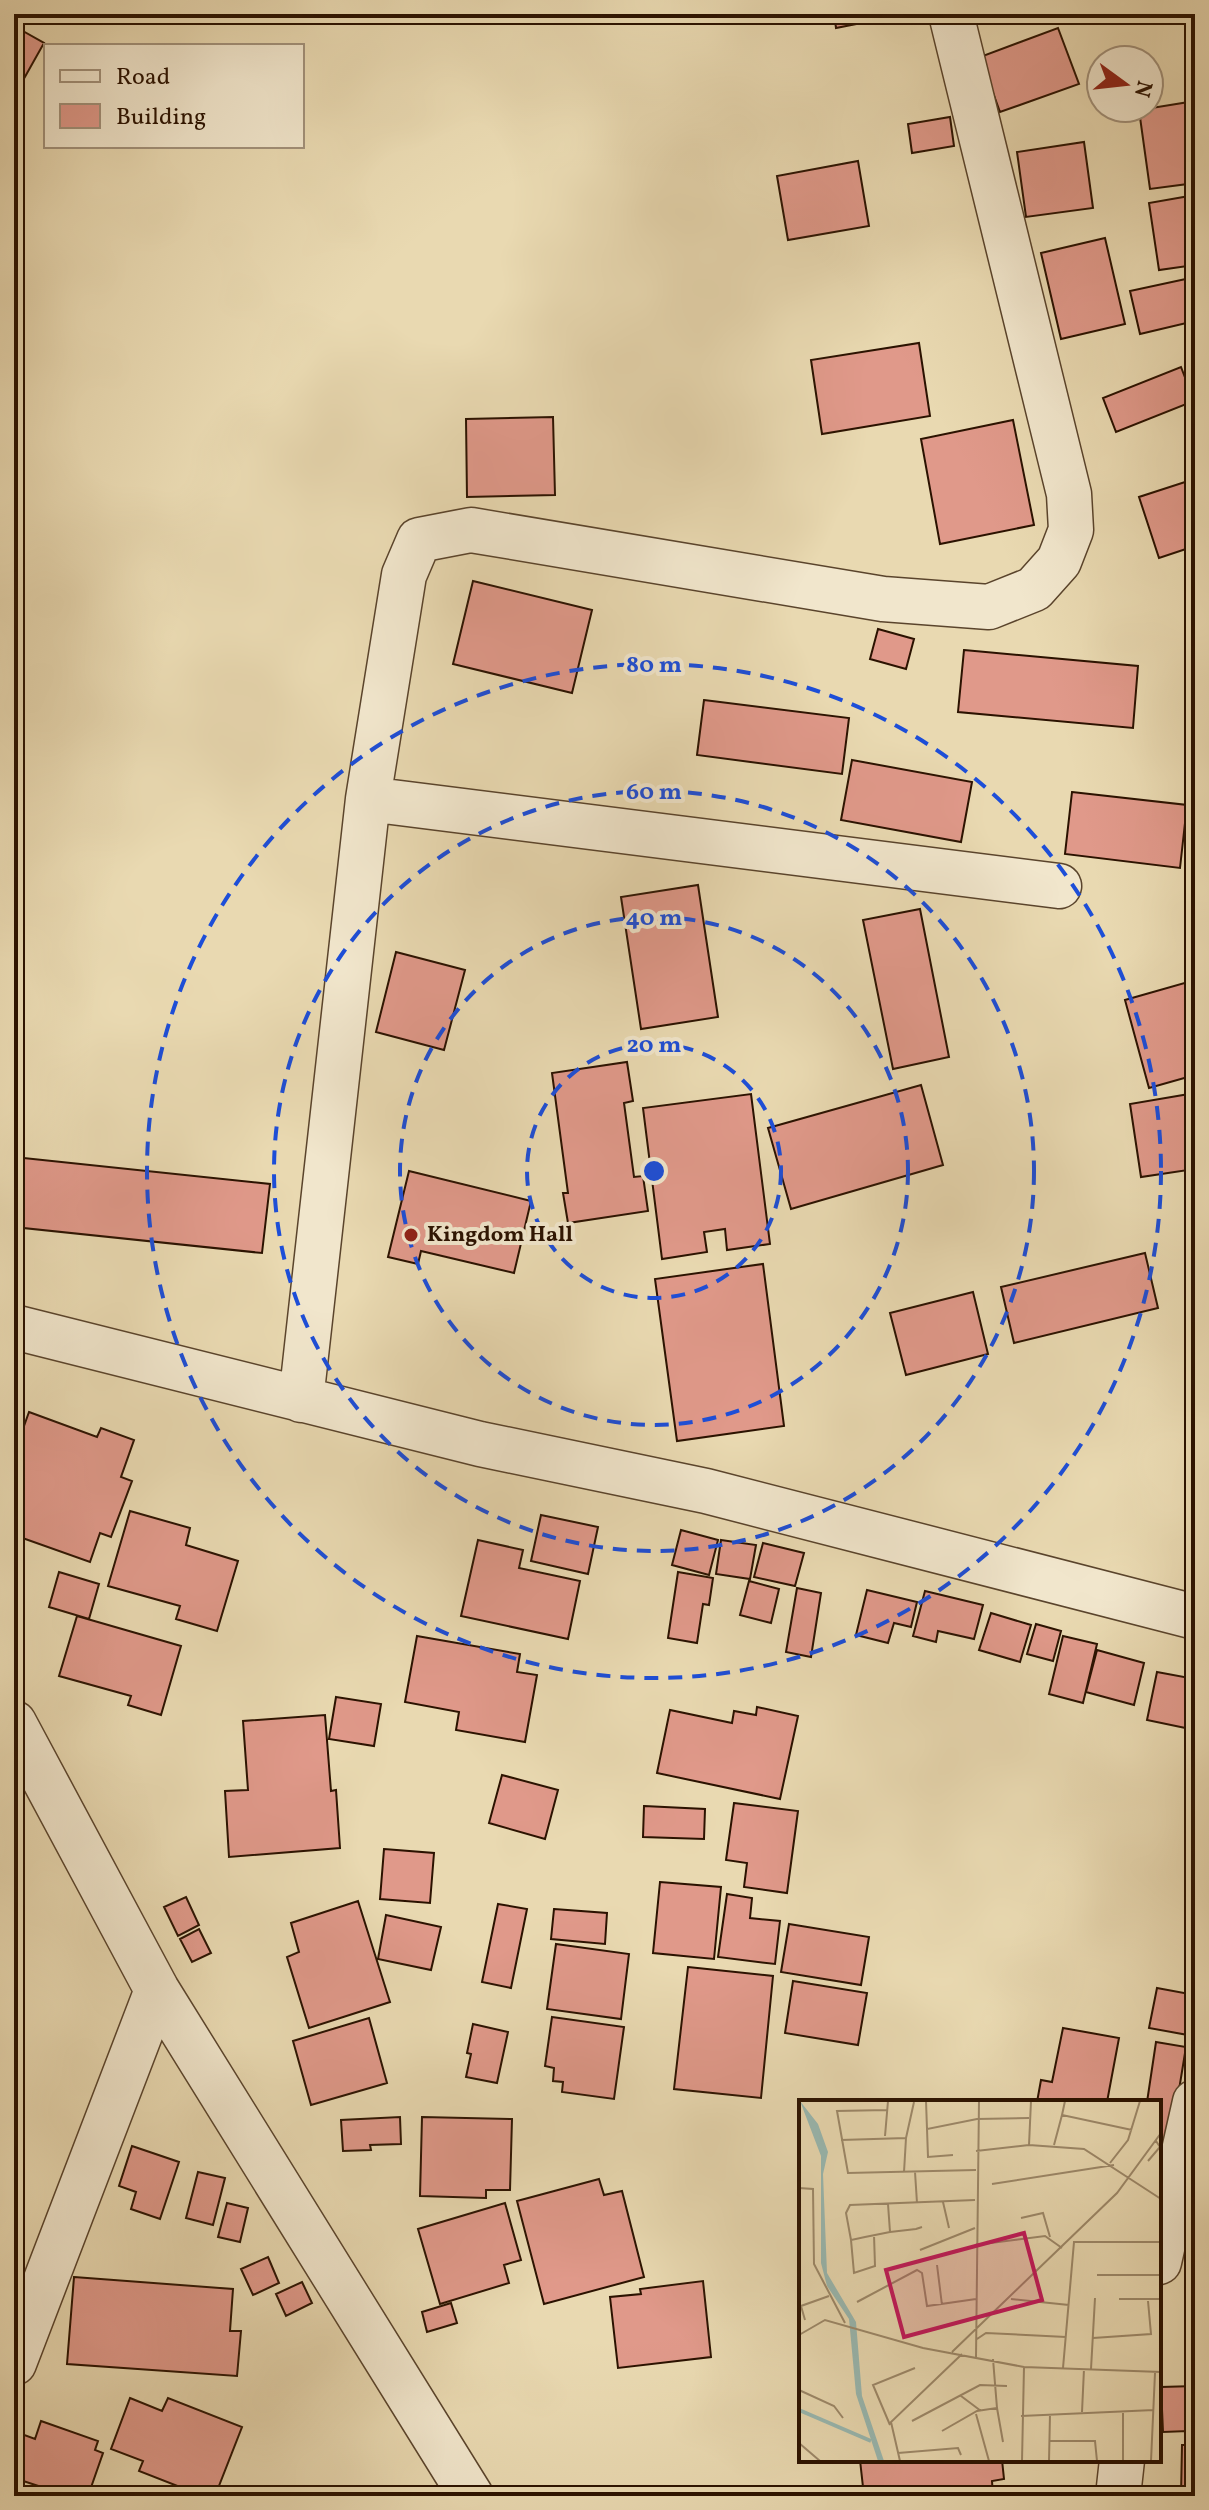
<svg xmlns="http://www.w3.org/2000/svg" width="1209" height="2510" viewBox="0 0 1209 2510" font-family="Vollkorn,serif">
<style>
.building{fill:#e0998a;stroke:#2b1200;stroke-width:2}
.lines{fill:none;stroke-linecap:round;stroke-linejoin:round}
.minor-casing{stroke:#5a442c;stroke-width:47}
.minor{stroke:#f1e6cc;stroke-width:44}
.ring{fill:none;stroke:#1d4ed8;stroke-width:4;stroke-dasharray:14 10}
.poi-dot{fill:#8f2418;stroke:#f1e6cc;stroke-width:3}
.labels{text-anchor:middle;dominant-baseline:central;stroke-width:8;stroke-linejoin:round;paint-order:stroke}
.poi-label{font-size:22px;font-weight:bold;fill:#2b1200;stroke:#f1e6cc;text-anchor:start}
.inset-river{fill:none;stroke:#99b9b2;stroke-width:4}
.inset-road{fill:none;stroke:#9d896a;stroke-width:2}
.view{fill:#c2185b;fill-opacity:0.15;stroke:#c2185b;stroke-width:4}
.inset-edge{fill:none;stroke:#2b1200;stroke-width:4}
.centre{fill:#1d4ed8;stroke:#f1e6cc;stroke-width:4}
.ring-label{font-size:24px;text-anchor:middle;font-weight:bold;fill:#1d4ed8;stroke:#f1e6cc;stroke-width:8;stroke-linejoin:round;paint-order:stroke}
</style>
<rect width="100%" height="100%" fill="#e9d9b1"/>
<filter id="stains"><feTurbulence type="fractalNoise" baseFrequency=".0025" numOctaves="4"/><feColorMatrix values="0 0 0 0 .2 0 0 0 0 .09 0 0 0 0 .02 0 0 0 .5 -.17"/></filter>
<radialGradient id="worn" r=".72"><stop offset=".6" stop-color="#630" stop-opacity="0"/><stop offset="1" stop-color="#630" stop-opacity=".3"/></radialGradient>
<path class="building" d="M834,14H907L836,28Z
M14,26L44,43L17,91L14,89Z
M1058,28L1079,84L1000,112L980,57Z
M1195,101V183L1150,189L1139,110Z
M950,117L954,146L912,153L908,124Z
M1084,142L1093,208L1026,217L1017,152Z
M858,161L869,226L788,240L777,176Z
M1195,195V265L1159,270L1149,203Z
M1105,238L1125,324L1061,339L1041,253Z
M1195,277V321L1140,334L1130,291Z
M919,343L930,416L822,434L811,360Z
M1181,367L1194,401L1116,432L1103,398Z
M553,417L555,495L467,497L466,419Z
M1013,420L1034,525L940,544L921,439Z
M1185,482L1195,512V546L1159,558L1139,497Z
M473,581L592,610L572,693L453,664Z
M878,629L914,639L906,669L870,659Z
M964,650L1138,666L1133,728L958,712Z
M704,700L849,718L842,774L697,755Z
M852,760L972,782L961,842L841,820Z
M1072,792L1187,805L1180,868L1065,854Z
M698,885L718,1017L641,1029L621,897Z
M920,909L949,1057L893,1069L863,920Z
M396,952L465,970L444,1050L376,1032Z
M1195,980V1075L1149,1088L1125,1000Z
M627,1062L633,1101L624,1103L634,1177L643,1176L648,1211L568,1223L563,1193H568L552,1073Z
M921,1085L943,1165L791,1209L768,1128Z
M1195,1093V1169L1141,1177L1130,1104Z
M751,1094L770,1244L727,1250L725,1229L704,1232L707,1252L662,1259L643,1108Z
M14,1157L270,1184L262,1253L14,1227Z
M409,1171L531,1201L514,1273L421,1251L418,1264L388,1257Z
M1145,1253L1158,1308L1014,1343L1001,1287Z
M763,1264L784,1426L677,1441L655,1279Z
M973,1292L988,1354L906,1375L890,1313Z
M29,1412L97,1437L101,1428L134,1440L121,1477L132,1481L111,1537L100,1533L90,1562L14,1535V1454Z
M130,1511L190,1528L186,1545L238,1561L217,1631L176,1619L180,1606L108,1586Z
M541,1515L598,1527L588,1574L531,1561Z
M681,1530L718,1540L709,1575L672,1565Z
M478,1540L523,1550L519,1568L580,1581L568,1639L461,1616Z
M721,1540L756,1545L750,1579L716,1574Z
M763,1543L804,1553L795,1586L754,1577Z
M59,1572L99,1584L89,1619L49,1607Z
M678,1572L713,1578L709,1605L703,1604L697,1643L668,1638Z
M749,1581L779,1589L771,1623L740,1615Z
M797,1588L821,1593L811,1657L786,1652Z
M867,1590L917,1602L911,1627L894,1623L888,1643L856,1635Z
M925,1591L983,1605L974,1639L938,1631L936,1642L913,1636Z
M991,1613L1031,1625L1020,1662L979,1650Z
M77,1616L181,1646L161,1715L128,1705L131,1696L59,1676Z
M1036,1624L1061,1631L1053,1661L1027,1654Z
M417,1636L520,1654L517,1672L537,1675L525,1742L456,1730L459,1712L405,1702Z
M1063,1636L1097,1644L1083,1703L1049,1694Z
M1097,1650L1144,1663L1134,1705L1086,1692Z
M1157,1672L1195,1679V1730L1147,1720Z
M336,1697L381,1704L374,1746L329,1739Z
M757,1707L798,1716L780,1799L657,1773L670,1710L732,1723L734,1711L756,1715Z
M325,1715L331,1791L336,1790L340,1848L229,1857L225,1791L248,1790L243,1721Z
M502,1775L558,1790L545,1839L489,1823Z
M734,1803L798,1811L787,1893L744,1887L747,1863L726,1860Z
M644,1806L705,1809L704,1839L643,1837Z
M384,1849L434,1853L430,1903L380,1899Z
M660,1882L721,1887L714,1959L653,1953Z
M727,1894L752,1898L750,1918L780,1921L775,1964L718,1957Z
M186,1897L199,1925L178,1936L164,1907Z
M358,1901L390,2002L309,2028L287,1957L299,1952L291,1923Z
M498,1904L527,1909L511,1988L482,1982Z
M554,1909L607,1913L605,1944L551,1939Z
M386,1915L441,1927L431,1970L378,1959Z
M789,1924L869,1937L861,1985L781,1972Z
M199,1929L211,1953L192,1962L180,1939Z
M556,1944L629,1954L621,2019L547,2009Z
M688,1967L773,1976L761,2098L674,2089Z
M793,1981L867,1993L858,2045L785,2033Z
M1157,1988L1195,1995L1188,2035L1149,2028Z
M552,2017L624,2027L614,2099L562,2092L563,2082L553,2081L554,2068L545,2066Z
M369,2018L387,2083L311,2105L293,2041Z
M473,2024L508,2032L497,2083L466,2077L471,2054L467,2053Z
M1063,2028L1119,2038L1107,2102H1037L1041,2080L1052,2082Z
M1156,2042L1186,2047L1163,2188L1159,2187V2102H1147Z
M400,2117L401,2144L370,2145L371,2150L343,2151L341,2120Z
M422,2117L512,2119L510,2190H486V2198L420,2196Z
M132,2146L179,2162L160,2219L131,2209L136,2192L119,2186Z
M198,2172L225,2178L213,2225L186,2218Z
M599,2179L604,2195L622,2191L644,2277L544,2304L517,2201Z
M227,2203L248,2208L240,2242L218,2237Z
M505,2203L521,2260L504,2265L509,2283L440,2304L418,2229Z
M268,2257L279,2283L253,2295L241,2269Z
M74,2277L233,2289L230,2331H241L237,2376L67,2364Z
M703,2281L711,2357L618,2368L610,2297L641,2294L640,2289Z
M302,2282L312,2303L286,2316L276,2294Z
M451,2303L457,2323L427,2332L422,2312Z
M1195,2386V2443H1189L1188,2431L1163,2432L1161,2387Z
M130,2398L162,2411L168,2398L242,2427L215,2496H203L139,2471L143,2461L111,2449Z
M41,2421L98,2441L95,2450L103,2453L88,2496H69L14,2478V2449L19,2433L35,2439Z
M1182,2445H1195V2496H1181Z
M860,2460H1002L1004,2479L992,2481L993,2496H864Z"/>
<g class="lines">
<g class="minor-casing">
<path id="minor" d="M368,799L1059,886
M14,1327L480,1444L706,1491L1195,1617
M301,1400L368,799L404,575L419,540L471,530L883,599L989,607L1034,589L1059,561L1071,530L1069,494L951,14
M14,1723L157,1990L471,2496
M1159,2262L1195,2102
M14,2363L157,1990
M1118,2496L1122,2460"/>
</g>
<use href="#minor" class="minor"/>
</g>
<g class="ring">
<circle cx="654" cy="1171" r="127"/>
<circle cx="654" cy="1171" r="254"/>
<circle cx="654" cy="1171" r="380"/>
<circle cx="654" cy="1171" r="507"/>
</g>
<circle class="poi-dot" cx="411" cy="1235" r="8"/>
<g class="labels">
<g class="poi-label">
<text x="427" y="1235">Kingdom Hall</text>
</g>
</g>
<g transform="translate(799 2100)">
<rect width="362" height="362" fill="#e9d9b1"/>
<path d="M1,1L19,24L29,52L24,74L28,173L57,222L63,296L85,361H79L57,294L50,219L28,186L22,163V56Z" fill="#99b9b2"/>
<path class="inset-river" d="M0,310L72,341"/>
<path class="inset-road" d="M127,1L128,29M266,1L263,15L333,30M88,10L38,11L49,73L177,70M86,36L89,1M42,40L107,38L115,2M230,45L232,1M255,45L263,15M177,51L230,45L285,49L362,99M154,55L129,57L128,29L178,19L230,18M349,61L361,47L357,41M311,63L329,40L341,1M105,72L107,38M116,72L118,103M193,84L315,65M0,88L14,89L15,164L46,223M144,102L150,128M89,104L91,132M222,118L244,113L251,137M75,135L76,166L55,173L52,140L66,137L91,132L117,129L123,127M52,140L47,113L51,105L176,100M274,142H362M176,145L246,136L263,148M121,150L176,128M138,165L143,205M298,175H362M212,199L270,205M320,199H362M58,202L118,170L123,173L128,206L177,199M6,220L2,206L30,196M0,235L26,220L124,248L225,267L362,272M294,238L352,234L349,201M178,239L187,233L267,237M153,252L318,93L362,33M177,257L180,1M264,268L275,142M292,269L296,198M0,290L35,306L44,318M162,296L182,311M198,308L204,342M283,312L285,269M177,314L190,361M222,316L355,310M113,321L181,285L208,286M91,325L74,285L116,268M143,331L178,311L198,308L194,259M250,341H296L298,361M0,343L21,361M99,353L159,348L162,355M101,361L92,322L163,254M223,361L225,267M250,361L251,314M324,361V311M352,361L356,273"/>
<path class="view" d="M225,133L243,200L105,237L87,170Z"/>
<rect width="362" height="362" class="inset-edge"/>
</g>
<circle cx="654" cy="1171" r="12" class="centre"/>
<g class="ring-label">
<text x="654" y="672">80 m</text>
<text x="654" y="799">60 m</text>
<text x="654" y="925">40 m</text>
<text x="654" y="1052">20 m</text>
</g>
<rect width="1209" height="2510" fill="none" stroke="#e9d9b1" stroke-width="48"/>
<rect x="16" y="16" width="1177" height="2478" fill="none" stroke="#2b1200" stroke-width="4"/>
<rect x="24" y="24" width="1161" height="2462" fill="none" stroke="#2b1200" stroke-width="2"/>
<rect x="44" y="44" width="260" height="104" fill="#f1e6cc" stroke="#a2917a" stroke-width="2"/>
<rect x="60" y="70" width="40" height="12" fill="#f1e6cc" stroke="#a2917a" stroke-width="2"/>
<text x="116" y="84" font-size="24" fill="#2b1200">Road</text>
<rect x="60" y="104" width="40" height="24" fill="#e0998a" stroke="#a2917a" stroke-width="2"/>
<text x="116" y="124" font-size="24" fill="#2b1200">Building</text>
<g transform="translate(1125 84) rotate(105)"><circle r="38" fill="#f1e6cc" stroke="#a2917a" stroke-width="2"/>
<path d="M0-6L14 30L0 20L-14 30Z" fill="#8f2418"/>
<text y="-12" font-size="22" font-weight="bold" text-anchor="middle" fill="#2b1200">N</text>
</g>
<rect width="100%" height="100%" filter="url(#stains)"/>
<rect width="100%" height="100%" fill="url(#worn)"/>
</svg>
